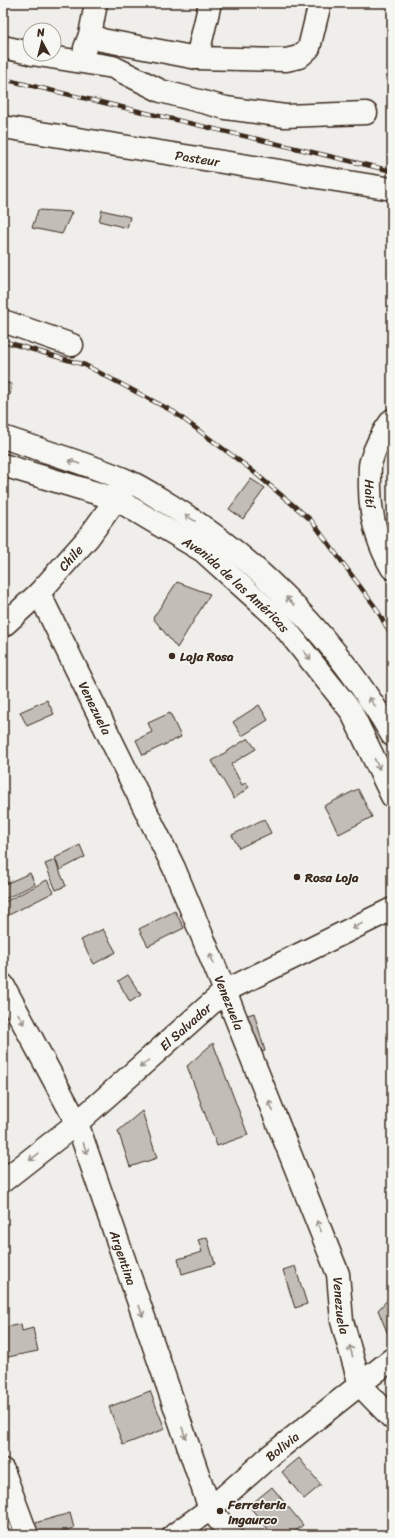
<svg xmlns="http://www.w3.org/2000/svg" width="395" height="1538" viewBox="0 0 395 1538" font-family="Sriracha,sans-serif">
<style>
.building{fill:#c2bdb7;stroke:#3b2a1e}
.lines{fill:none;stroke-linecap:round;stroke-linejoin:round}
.street-casing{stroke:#3b2a1e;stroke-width:25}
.secondary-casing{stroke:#3b2a1e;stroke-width:25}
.street{stroke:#f6f6f2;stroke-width:22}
.secondary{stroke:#f6f6f2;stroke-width:22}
.rail-casing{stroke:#3b2a1e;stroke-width:4.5}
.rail{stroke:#f6f6f2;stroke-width:3;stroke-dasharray:9;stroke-linecap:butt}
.oneway{stroke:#989088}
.poi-dot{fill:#3b2a1e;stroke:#f6f6f2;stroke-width:1.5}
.labels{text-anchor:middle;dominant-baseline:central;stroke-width:3.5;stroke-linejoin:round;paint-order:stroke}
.street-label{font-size:13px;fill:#3b2a1e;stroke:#f6f6f2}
.poi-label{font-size:13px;font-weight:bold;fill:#3b2a1e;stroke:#f6f6f2;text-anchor:start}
</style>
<rect width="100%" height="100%" fill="#efeeea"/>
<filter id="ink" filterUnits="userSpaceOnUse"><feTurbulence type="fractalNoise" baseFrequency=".025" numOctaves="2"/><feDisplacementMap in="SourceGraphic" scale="8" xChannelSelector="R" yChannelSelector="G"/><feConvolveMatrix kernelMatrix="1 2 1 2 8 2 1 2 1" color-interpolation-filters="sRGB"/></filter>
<g filter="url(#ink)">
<path class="building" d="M38,210L72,212L62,234L32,228Z
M102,210L130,217L127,228L99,221Z
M3,382L12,384L10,395L3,394Z
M251,479L265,488L243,519L229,509Z
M177,582L210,594L177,648L153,618Z
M47,700L54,714L27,726L20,712Z
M259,705L268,720L242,736L233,722Z
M170,713L181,737L143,755L136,740L152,732L148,723Z
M248,738L256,749L231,764L242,785L246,782L249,787L234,799L212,761Z
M358,789L372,817L339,834L324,806Z
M264,819L271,833L239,848L232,835Z
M80,845L85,857L60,870L55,858Z
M55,860L66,886L56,890L45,864Z
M30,873L35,884L3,900V885Z
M47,880L54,892L3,918V903Z
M175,911L184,928L148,946L139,929Z
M103,929L116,952L94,964L81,940Z
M128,975L141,995L130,1002L118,981Z
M254,1013L265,1051L256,1053L245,1016Z
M213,1043L248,1135L217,1146L187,1066Z
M142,1111L157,1158L130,1167L118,1131Z
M207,1237L215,1264L182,1274L178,1259L202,1252L198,1240Z
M295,1266L307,1304L295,1308L283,1270Z
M392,1295V1334L387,1332L378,1310Z
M21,1324L22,1331L33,1328L38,1351L3,1358V1328Z
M150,1391L165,1429L123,1445L109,1407Z
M299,1458L321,1485L304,1499L282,1472Z
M272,1487L303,1525L291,1535H273L249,1506Z
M70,1513L74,1528L49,1535H39L35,1523Z"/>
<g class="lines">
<g class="street-casing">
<g id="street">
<path d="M90,35L102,40L197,58L210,3"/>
<path d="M3,47L30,53"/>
<path d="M85,48L90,35L96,3"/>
<path d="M32,54L113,67L161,91L226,108L285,116L366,113"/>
<path d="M197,58L286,60L299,57L309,48L320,3"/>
<path d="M3,321L72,345"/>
<path id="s1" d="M392,420C383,432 375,447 371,461C369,467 370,474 370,480C369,512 376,541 392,568"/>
<path id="s2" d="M39,593L174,868L225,991L338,1274L342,1321L360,1385L392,1418"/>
<path id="s3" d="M3,626L39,593L88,538L127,484"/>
<path id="s4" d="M3,985L77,1123L210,1509L231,1535"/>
<path id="s5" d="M3,1181L77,1123L225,991L392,909"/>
<path d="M3,1470L27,1535"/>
<path id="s6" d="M174,1535L210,1509L271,1455L392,1359"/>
</g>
</g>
<g class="secondary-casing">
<g id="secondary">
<path id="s7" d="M3,127L392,189"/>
<path d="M3,437C43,451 89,464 128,481C144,488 158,498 173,507C263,563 339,644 392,735"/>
<path id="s8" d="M3,465L116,499L203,551L277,618L351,711L392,796"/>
</g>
</g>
<use href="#street" class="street"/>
<use href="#secondary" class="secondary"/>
<g class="rail-casing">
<path id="rail" d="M3,79L392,171
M3,341L85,365L174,412L249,468L311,520L376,608L392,637"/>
</g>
<use href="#rail" class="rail"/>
</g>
<defs><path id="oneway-shaft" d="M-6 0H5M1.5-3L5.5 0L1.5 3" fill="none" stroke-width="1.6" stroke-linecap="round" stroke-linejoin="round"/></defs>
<g class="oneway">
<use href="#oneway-shaft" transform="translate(74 462) rotate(-161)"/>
<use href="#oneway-shaft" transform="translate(190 518) rotate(-148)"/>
<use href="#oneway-shaft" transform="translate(290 601) rotate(-135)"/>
<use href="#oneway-shaft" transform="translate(307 655) rotate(51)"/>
<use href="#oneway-shaft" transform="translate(372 702) rotate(-127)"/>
<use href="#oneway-shaft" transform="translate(377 764) rotate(64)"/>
<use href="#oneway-shaft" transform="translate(357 926) rotate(154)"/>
<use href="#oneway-shaft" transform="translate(212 959) rotate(-113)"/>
<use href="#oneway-shaft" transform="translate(21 1019) rotate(62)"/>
<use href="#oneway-shaft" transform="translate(144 1064) rotate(139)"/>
<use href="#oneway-shaft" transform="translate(271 1106) rotate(-112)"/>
<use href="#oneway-shaft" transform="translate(85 1148) rotate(71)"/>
<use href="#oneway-shaft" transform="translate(34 1157) rotate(142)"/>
<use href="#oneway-shaft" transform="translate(319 1226) rotate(-112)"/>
<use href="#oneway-shaft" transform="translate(141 1311) rotate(71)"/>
<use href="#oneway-shaft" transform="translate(351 1351) rotate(-106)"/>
<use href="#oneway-shaft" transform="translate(184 1433) rotate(71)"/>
</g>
</g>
<g class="poi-dot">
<circle cx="172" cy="656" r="4"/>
<circle cx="297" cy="877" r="4"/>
<circle cx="220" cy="1511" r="4"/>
</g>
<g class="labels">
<g class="street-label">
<text stroke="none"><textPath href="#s7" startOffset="197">Pasteur</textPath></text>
<text stroke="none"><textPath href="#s1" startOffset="79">Haití</textPath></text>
<text stroke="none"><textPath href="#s3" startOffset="96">Chile</textPath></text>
<text stroke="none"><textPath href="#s8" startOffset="266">Avenida de las Américas</textPath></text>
<text stroke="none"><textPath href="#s2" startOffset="128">Venezuela</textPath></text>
<text stroke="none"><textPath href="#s2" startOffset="452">Venezuela</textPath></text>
<text stroke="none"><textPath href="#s5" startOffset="239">El Salvador</textPath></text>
<text stroke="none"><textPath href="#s4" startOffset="299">Argentina</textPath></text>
<text stroke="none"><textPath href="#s2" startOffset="776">Venezuela</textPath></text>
<text stroke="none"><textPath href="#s6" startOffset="140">Bolivia</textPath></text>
</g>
<g class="poi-label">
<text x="180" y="656">Loja Rosa</text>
<text x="305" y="877">Rosa Loja</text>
<text x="228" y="1504">Ferreteria<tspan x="228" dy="15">ingaurco</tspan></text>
</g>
</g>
<rect width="395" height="1538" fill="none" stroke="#f6f6f2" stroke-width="16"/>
<rect x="8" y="8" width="379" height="1522" fill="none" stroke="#3b2a1e" stroke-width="1.5" filter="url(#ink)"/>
<g transform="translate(42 42) rotate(353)"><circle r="19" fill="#f6f6f2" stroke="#aba49d"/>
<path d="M0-3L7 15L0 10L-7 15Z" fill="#3b2a1e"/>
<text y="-6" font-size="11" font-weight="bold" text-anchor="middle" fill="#3b2a1e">N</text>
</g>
</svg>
